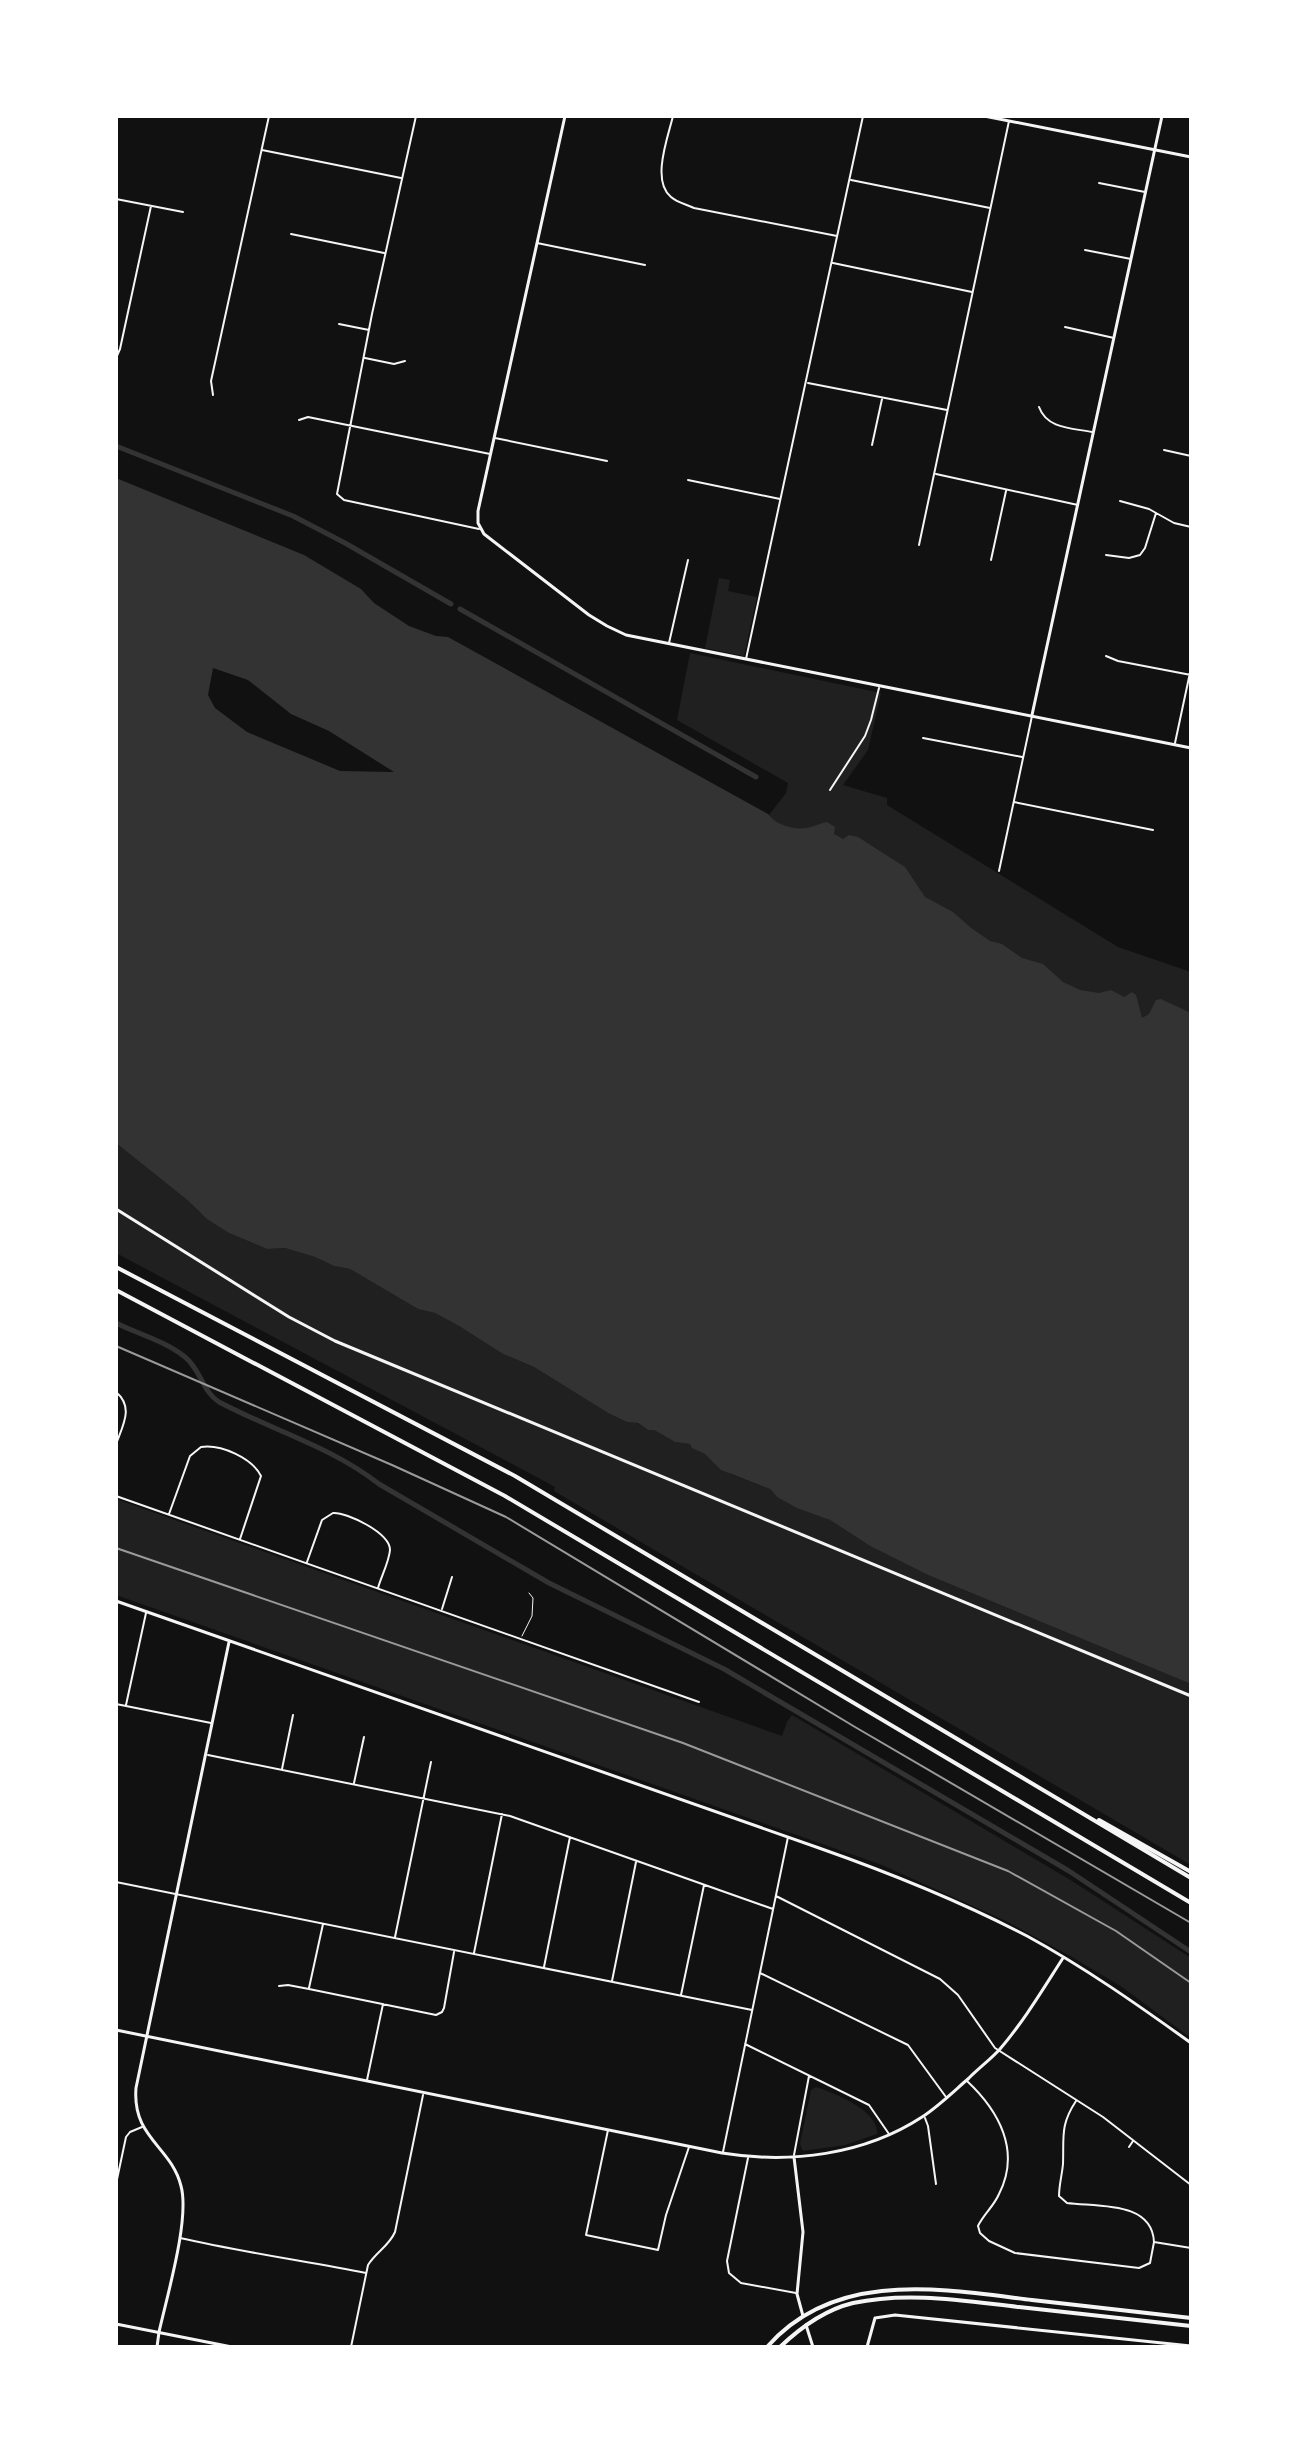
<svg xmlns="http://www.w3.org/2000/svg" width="1307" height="2463" viewBox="0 0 1307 2463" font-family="Inter,sans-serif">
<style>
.green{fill:#202020}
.water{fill:#333;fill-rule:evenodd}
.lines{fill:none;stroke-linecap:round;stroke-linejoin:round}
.canal{stroke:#333;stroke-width:5}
.service{stroke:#f5f5f5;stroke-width:1}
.minor{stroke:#f5f5f5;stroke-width:2}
.tertiary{stroke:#f5f5f5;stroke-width:3}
.secondary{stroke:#f5f5f5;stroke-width:3}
.primary{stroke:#f5f5f5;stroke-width:3}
.trunk{stroke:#f5f5f5;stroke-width:4}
.motorway{stroke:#f5f5f5;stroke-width:4}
.rail{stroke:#9a9a9a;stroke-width:2}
</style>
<rect width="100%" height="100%" fill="#111"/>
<path class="green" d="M719,578L730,580L728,591L757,597L744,656L705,648Z
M690,653L881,693L868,750L843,785L887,798V805L1118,947L1191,972V1051L762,824L786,793L788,783L677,720Z
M116,1143L186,1199L198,1211L229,1233L267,1249L285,1248L315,1257L334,1266L350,1269L418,1309L435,1313L459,1326L503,1354L534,1367L608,1413L627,1422L637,1423L648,1430H654L675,1442L691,1444L693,1448L705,1454L732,1475L770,1489L777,1497L830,1520L870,1546L928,1575L1191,1684V1865L554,1491L555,1487L546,1482L116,1253Z
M116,1499L782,1736L787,1722L792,1715L1072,1881L1191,1958V2038L1122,1987L1072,1957L1006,1921L882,1865L116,1595Z
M816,2087C835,2093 879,2111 877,2134L845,2145L803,2151L800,2144L811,2090Z"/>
<path class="water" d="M116,478L304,555L361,589L374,603L409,626L436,636L448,637L768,814C776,825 793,830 807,828C814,827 820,823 827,822L835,827L834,834L843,839L849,835L858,837L905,867L925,897L953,912L971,928L990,941L1002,944L1022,958L1043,964L1063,982L1080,990L1099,993L1111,990L1124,997L1132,992L1136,995L1142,1018L1149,1014L1156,1000L1161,999L1191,1013V1684L928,1575L870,1546L830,1520L797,1508L777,1497L770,1489L721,1470L705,1454L692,1448L690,1444L675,1442L654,1430H648L638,1423L627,1422L608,1413L534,1367L503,1354L459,1326L435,1313L418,1309L350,1269L334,1266L315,1257L285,1248L267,1249L229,1233L207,1219L186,1199L116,1143ZM213,668L248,680L291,714L329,731L394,772L340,771L247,732L215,708L208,695Z"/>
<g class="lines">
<path class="canal" d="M116,446L293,516L345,543L451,604
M460,609L756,777
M116,1323C138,1334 165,1341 185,1357C201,1370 202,1391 219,1402C272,1430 332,1447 379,1484L549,1583L724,1669L1069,1871L1191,1952"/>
<path class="service" d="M522,1636L532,1616L533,1598L529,1593"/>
<path class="minor" d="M416,116L372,314L337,494L344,500L479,529
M673,116C668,137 651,181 671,197C678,203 686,204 694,208L837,236
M262,150L401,178
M851,180L990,208
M1099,183L1145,192
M116,199L183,212
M291,234L384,253
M537,243L645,265
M1085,250L1131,259
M833,263L972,292
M339,324L369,330
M1065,327L1114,338
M116,358L120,349L151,206
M365,358L394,364L405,361
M808,383L947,410
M213,395L211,381L269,116
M1039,407C1047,429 1072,428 1092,432
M299,420L308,417L490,454
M495,438L607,461
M872,445L882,399
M1164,450L1191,456
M936,474L1078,505
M688,480L780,499
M1120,501L1149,509L1174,523L1191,527
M919,545L1009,121
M1106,555L1129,558L1140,555L1145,548L1156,513
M991,560L1006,491
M669,643L688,560
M1106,656L1118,661L1191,675
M746,659L863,116
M923,738L1022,757
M1175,743L1191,668
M830,790L865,736L871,720L879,688
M1014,802L1153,830
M999,871L1032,716
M116,1392C134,1407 123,1425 116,1444
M116,1496L699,1702
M169,1514L190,1456L201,1447C221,1444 252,1458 261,1476L240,1539
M307,1562L322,1520L333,1513C347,1512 390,1533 390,1550C389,1562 381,1577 378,1588
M442,1609L452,1577
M116,1704L211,1723
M126,1705L146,1613
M208,1755L510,1816L773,1909
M282,1769L293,1715
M354,1783L364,1737
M116,1882L752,2010
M776,1896L940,1979L958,1995L995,2048L1103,2117L1191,2185
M395,1937L431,1762
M474,1953L502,1814
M544,1967L570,1837
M760,1973L908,2045L946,2097
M612,1981L636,1862
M279,1986L288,1985L309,1989L436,2015L442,2012L444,2008L454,1952
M309,1988L323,1924
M681,1995L704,1885
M745,2044L869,2105L889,2134
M367,2080L383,2004
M967,2081C999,2111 1021,2151 999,2194C994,2206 983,2215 978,2226L980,2233L989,2241L1015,2253L1139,2268L1150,2263L1154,2242L1191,2248
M1076,2101C1060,2125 1064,2137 1063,2164C1062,2175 1059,2185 1059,2196L1067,2203C1098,2207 1152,2201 1154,2242
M925,2118L928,2126L936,2184
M608,2130L586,2235L658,2250L666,2215L689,2147
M1129,2147L1133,2141
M723,2152L788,1837
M794,2155L809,2076
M748,2158L727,2261L729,2273L741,2283L796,2293
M116,2184L126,2137L130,2132L142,2127
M180,2238C242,2252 304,2261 366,2273
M351,2347L368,2265C376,2252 389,2246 395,2232L423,2095"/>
<path class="tertiary" d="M565,116L478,511V523L484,534L589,615L607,626L626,635L1191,748
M1032,715L1162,116
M116,1209L289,1317L335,1341L1191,1696
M116,1601L819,1848C890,1873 960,1901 1027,1936C1084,1967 1138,2005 1191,2043
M116,2030L722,2153C790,2164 864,2155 922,2117C939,2106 954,2091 969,2078C979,2068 991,2059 1000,2049C1024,2021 1043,1989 1063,1958
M794,2157L803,2232L797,2294L803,2316
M806,2325L813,2347
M159,2332C167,2296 190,2219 181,2186C171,2146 132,2138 136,2088L229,1642
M867,2347L875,2318L895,2315L1191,2346"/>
<path class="secondary" d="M157,2347L159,2332"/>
<path class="primary" d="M984,116L1191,157
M116,2324L232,2347"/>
<path class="trunk" d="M767,2347C835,2269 942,2289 1032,2300C1085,2306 1138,2312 1191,2318
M780,2347C801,2327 824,2310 853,2303C908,2291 965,2301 1019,2307C1076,2313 1134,2320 1191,2326"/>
<path class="motorway" d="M116,1267L515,1476L1191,1878
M116,1290L505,1496L1191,1903
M1099,1820L1191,1872"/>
<path class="rail" d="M116,1346L392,1465L506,1517L855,1727L1191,1923
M116,1548L683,1743L1008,1871L1116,1931L1191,1983"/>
</g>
<rect width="1307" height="2463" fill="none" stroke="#ffffff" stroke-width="236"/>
</svg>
